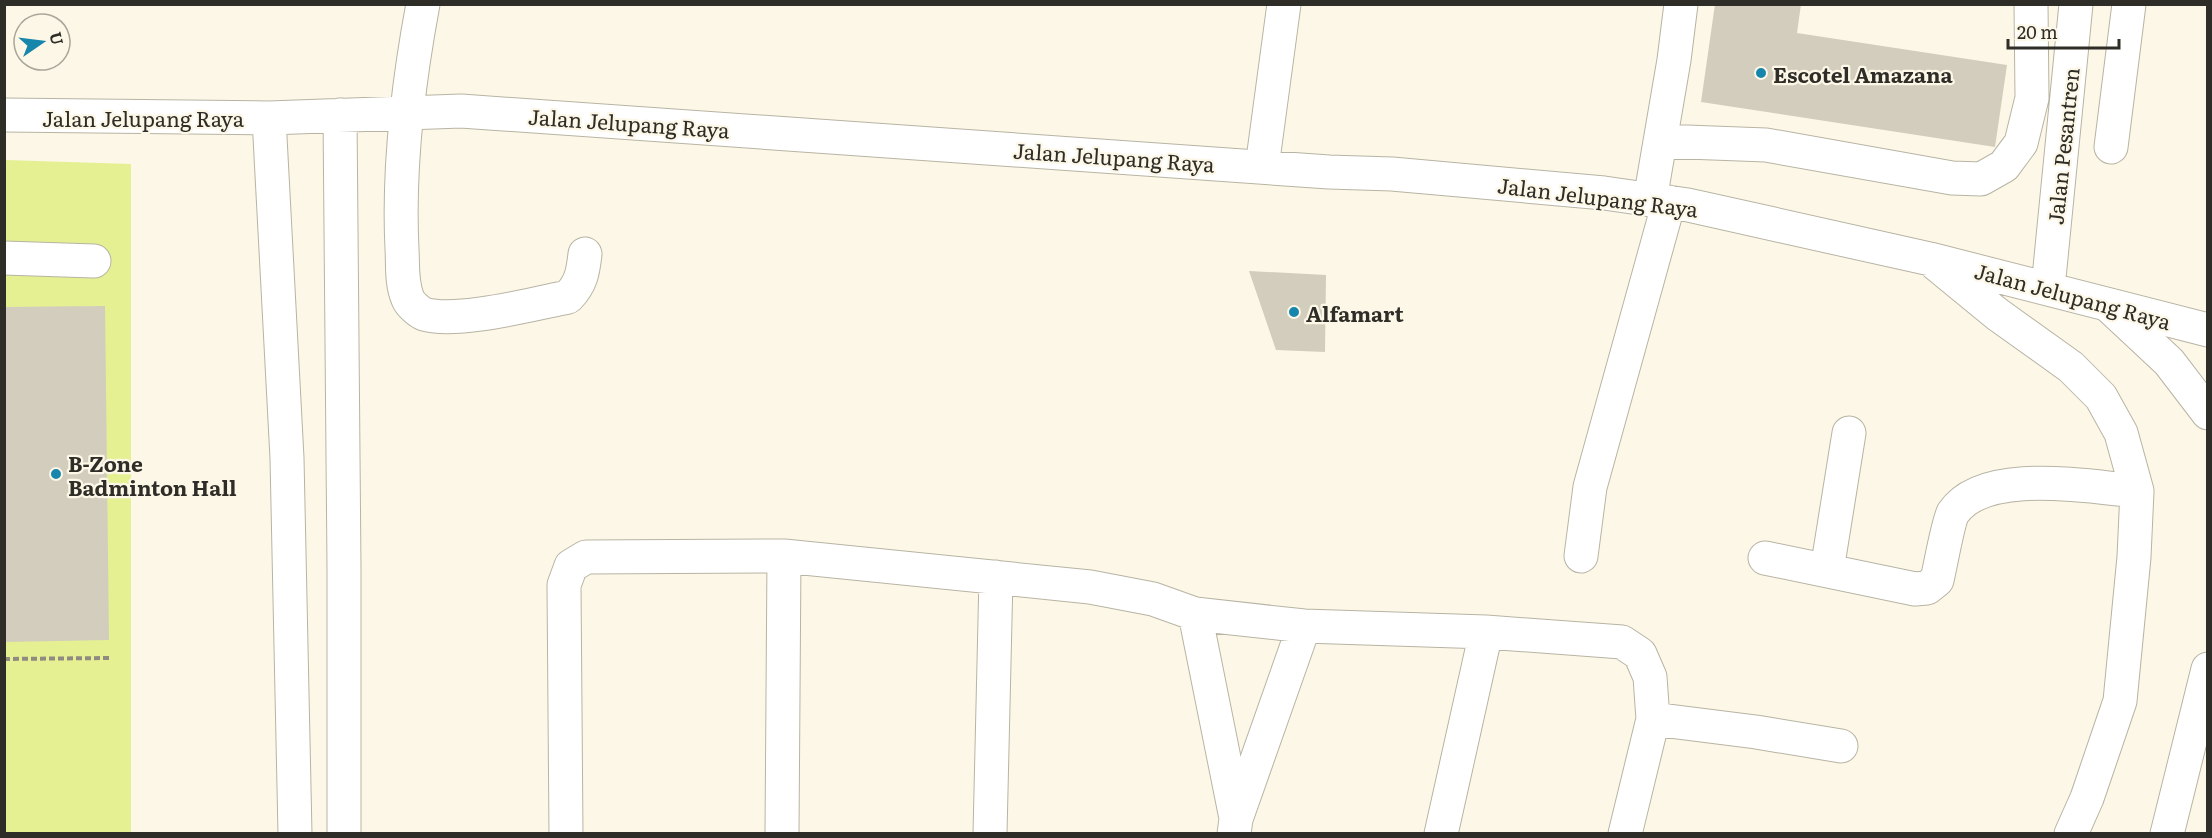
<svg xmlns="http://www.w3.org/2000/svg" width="2212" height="838" viewBox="0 0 2212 838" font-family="Literata,serif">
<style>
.green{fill:#e4f092}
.building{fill:#d2cdbd}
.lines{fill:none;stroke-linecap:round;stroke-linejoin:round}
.minor-casing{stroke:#b8b4a4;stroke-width:35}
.highway-casing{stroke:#b8b4a4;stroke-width:35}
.path{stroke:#8f8b81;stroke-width:4;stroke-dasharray:6 3;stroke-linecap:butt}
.minor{stroke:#fff;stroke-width:33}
.highway{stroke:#fff;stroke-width:33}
.poi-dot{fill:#1786ac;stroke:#fcf7e7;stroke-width:2}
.labels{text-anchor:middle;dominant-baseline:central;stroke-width:4.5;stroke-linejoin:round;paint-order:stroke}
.poi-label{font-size:21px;font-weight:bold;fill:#2f2d27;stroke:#fcf7e7;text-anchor:start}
.street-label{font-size:21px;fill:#2f2d27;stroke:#fcf7e7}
</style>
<rect width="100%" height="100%" fill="#fcf7e7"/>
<path class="green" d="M5,160L131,164V833L5,834Z"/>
<path class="building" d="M1715,4H1801L1797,33L2007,65L1995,147L1701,102Z
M1249,271L1326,275L1325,352L1276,350Z
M105,306L109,640L4,642V307Z"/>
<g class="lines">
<g class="minor-casing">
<path id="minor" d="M423,4C408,84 398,168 402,249C403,265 401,283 408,299C410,304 419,312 424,314C456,324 533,304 568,297C581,284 583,272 585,254
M4,115L269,118L461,111L1329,172L1392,174L1604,193L1688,205L1930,259L2208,330
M340,115L344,568V834
M269,118L287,458L295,834
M1660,141L1766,145L1952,178L1981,179L2004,166L2021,143L2032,98L2031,4
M2111,147L2129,4
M1262,167L1284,4
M1650,200L1674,60L1681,4
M4,258L94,261
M1936,264L1997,314L2071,367L2101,397L2121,433L2137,491L2134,557L2120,701L2087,798L2071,834
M2048,288L2076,4
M1581,556L1590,487L1669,202
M1765,558L1915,589L1927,588L1937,580C1940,568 1948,522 1953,513C1984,467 2089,487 2137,491
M1827,570L1849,433
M1195,614L1236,818
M1653,719L1756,732L1841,746
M566,834L564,585L571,566L586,557L784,556L1090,587L1153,599L1195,614L1304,626L1486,632L1622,642L1640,654L1650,677L1653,719L1625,834
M782,834L784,556
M990,834L996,577
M1234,834L1236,819L1304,626
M1441,834L1486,632"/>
</g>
<g class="highway-casing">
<path id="highway" d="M2108,305L2169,362L2208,413
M2167,834L2208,669"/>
</g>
<path class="path" d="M4,659L111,658"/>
<use href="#minor" class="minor"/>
<use href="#highway" class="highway"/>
</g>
<g class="poi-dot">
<circle cx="1761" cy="73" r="6"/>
<circle cx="1294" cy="312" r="6"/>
<circle cx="56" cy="474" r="6"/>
</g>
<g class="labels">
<g class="poi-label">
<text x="1773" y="73">Escotel Amazana</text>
<text x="1306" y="312">Alfamart</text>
<text x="68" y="462">B-Zone<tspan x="68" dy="24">Badminton Hall</tspan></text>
</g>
<g class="street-label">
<text x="143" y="117">Jalan Jelupang Raya</text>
<text transform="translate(629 122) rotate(4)">Jalan Jelupang Raya</text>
<text transform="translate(2062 146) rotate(-84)">Jalan Pesantren</text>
<text transform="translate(1114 156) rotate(4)">Jalan Jelupang Raya</text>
<text transform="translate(1598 196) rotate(7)">Jalan Jelupang Raya</text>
<text transform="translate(2073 295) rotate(15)">Jalan Jelupang Raya</text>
</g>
</g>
<rect width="2212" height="838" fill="none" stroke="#2f2d27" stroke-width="12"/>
<g transform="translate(42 42) rotate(76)"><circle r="28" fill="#fcf7e7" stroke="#aaa69a" stroke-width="1.5"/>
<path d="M0-4.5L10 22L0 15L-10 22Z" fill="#1786ac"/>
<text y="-9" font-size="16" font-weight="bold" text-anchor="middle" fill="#2f2d27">U</text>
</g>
<path d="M2008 39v9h111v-9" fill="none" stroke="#2f2d27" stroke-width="3"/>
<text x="2017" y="39" font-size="18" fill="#2f2d27" stroke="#fcf7e7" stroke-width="4.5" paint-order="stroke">20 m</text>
</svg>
